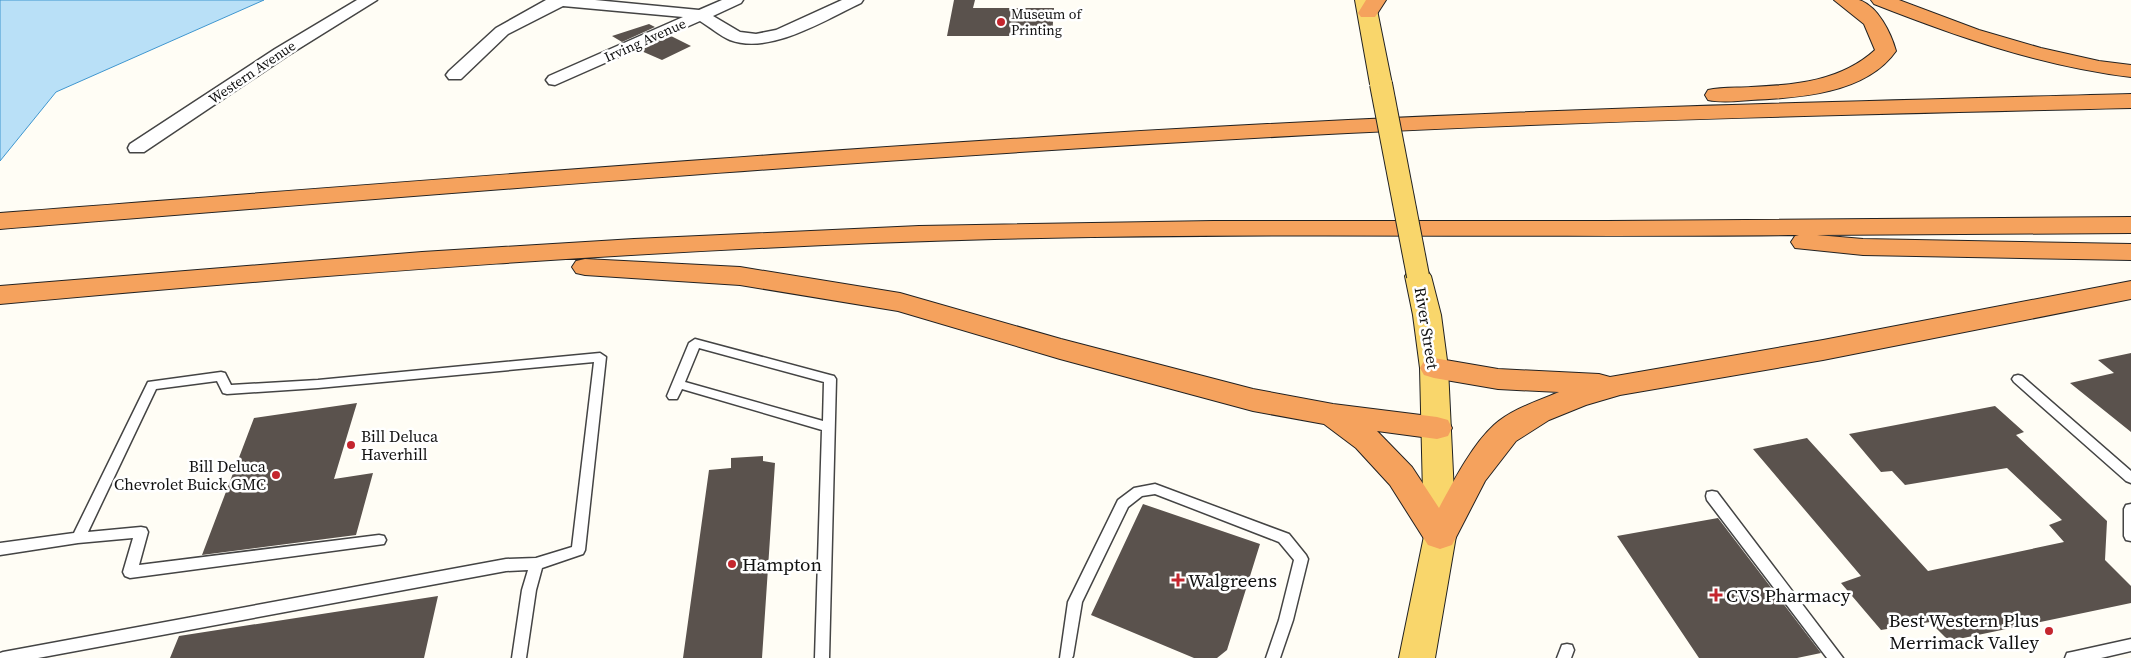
<svg xmlns="http://www.w3.org/2000/svg" width="2131" height="658" viewBox="0 0 2131 658" font-family="'Source Serif 4',serif">
<style>
.water{fill:#b9e0f7;stroke:#3f96cf}
.building{fill:#5a524d}
.lines{fill:none;stroke-linecap:round;stroke-linejoin:round}
.service-casing{stroke:#444;stroke-width:3}
.minor-casing{stroke:#444;stroke-width:3}
.primary-casing{stroke:#222;stroke-width:2}
.motorway-casing{stroke:#222;stroke-width:2}
.service{fill:#fff;fill-rule:evenodd}
.minor{fill:#fff;fill-rule:evenodd}
.primary{fill:#f9d66b;fill-rule:evenodd}
.motorway{fill:#f5a25d;fill-rule:evenodd}
.primary-bridge-casing{stroke:#222;stroke-width:24;stroke-linecap:butt}
.primary-bridge{stroke:#f9d66b;stroke-width:22}
.poi-dot{fill:#c4262e;stroke:#fff;stroke-width:2}
.labels{text-anchor:middle;dominant-baseline:central;stroke-width:5;stroke-linejoin:round;paint-order:stroke}
.far-poi-label{font-size:14px;fill:#111;stroke:#fff;text-anchor:start}
.far-street-label{font-size:14px;fill:#111;stroke:#fff}
.street-label{font-size:16px;fill:#111;stroke:#fff}
.poi-label{font-size:16px;fill:#111;stroke:#fff;text-anchor:start}
.near-poi-label{font-size:19px;fill:#111;stroke:#fff;text-anchor:start}
</style>
<rect width="100%" height="100%" fill="#fffdf5"/>
<path class="water" d="M0,0H264L56,92L0,161Z"/>
<path class="building" d="M954,0H975L973,8H1054L1052,36H947Z
M649,24L655,27L622,42L612,36Z
M671,36L691,46L662,60L639,50Z
M2131,353V432L2070,383L2114,373L2098,360Z
M357,403L334,479L373,473L356,535L202,555L254,418Z
M1995,406L2024,432L2016,435L2107,521L2105,560L2131,586V603L1949,641L1930,622L1881,630L1841,583L1861,576L1753,449L1807,438L1928,571L2064,542L2049,525L2062,520L2007,468L1905,485L1892,471L1881,472L1849,434Z
M763,456V461L775,463L762,658H683L709,470L731,468V458Z
M1143,504L1260,544L1227,650L1217,658H1194L1091,615Z
M1718,518L1821,653L1797,658H1699L1617,536Z
M438,596L424,658H170L179,636Z"/>
<g class="lines">
<g class="service-casing">
<path id="service" d="M695,339L830,375L834,376L836,379L829,658H815L822,430L682,389L677,399H669L667,396L689,343ZM699,348L824,382L823,421L685,382Z
M600,353L606,357L585,550L583,554L542,568L536,590L526,658H512L522,590L528,570L506,571L38,658H0V653L3,652L506,559L536,558L572,547L594,362L318,388L227,394L223,393L217,381L156,389L88,532L141,527L146,528L148,532L139,565L379,535L384,536L386,540L384,544L130,578L125,576L123,572L133,538L78,543L0,555V543L74,533L148,382L221,372L225,373L231,385L318,380Z
M2018,375L2022,376L2131,471V483L2126,481L2014,382L2012,379L2014,376Z
M1155,484L1289,534L1306,555L1308,559L1293,620L1280,658H1266L1279,620L1294,560L1279,542L1155,494L1142,496L1128,507L1082,602L1073,656L1072,658H1060L1068,602L1118,500L1134,488Z
M1712,491L1717,492L1843,658H1827L1707,500L1706,496L1707,492Z
M2131,504V541L2126,540L2124,536V509L2126,505Z
M2131,639V651L2101,658H2065L2067,653L2072,652Z
M1567,644L1572,645L1574,650L1571,658H1557L1562,645Z"/>
</g>
<g class="minor-casing">
<path id="minor" d="M357,0H377L287,56L144,152H130L128,148L130,144L275,49Z
M546,0H595L699,10L722,0H743L741,3L713,16L740,32L756,34L776,30L842,0H863L861,3C825,20 770,55 730,40C720,36 710,27 700,21L555,85L549,84L546,80L549,76L683,17L563,6L508,34L461,79H449L446,75L449,71L496,28Z"/>
</g>
<g class="primary-casing">
<path id="primary" d="M1355,0H1375L1392,84L1389,89L1381,90L1373,89L1370,84Z
M1418,267L1427,270L1431,276L1441,315L1448,368L1456,536L1435,658H1399L1424,536L1420,368L1413,315L1405,276L1409,270Z"/>
</g>
<g class="motorway-casing">
<path id="motorway" d="M1366,0H1386L1375,17H1361L1358,13Z
M1834,0C1841,0 1852,0 1859,0C1878,6 1891,33 1896,51C1866,94 1798,98 1751,100C1737,101 1722,103 1708,100L1705,95L1708,90C1722,87 1737,88 1751,87C1796,85 1841,81 1875,50L1864,24Z
M1871,0H1899L1979,30L2041,48L2099,61L2131,65V77C2041,66 1958,37 1874,4Z
M2131,94V108C1870,114 1609,120 1348,133C898,156 449,193 0,229V213C449,179 898,142 1348,120C1609,107 1870,101 2131,94Z
M2131,217V233L1817,235L1863,239L2131,244V260L1863,255L1795,248L1791,242L1795,236L1799,235C1531,238 1262,232 994,239C662,248 330,274 0,304V286L422,252L634,239L919,226L1213,221H1608Z
M585,259L740,267L900,293L1061,339L1253,389L1333,404L1437,417L1448,420L1452,428L1448,436L1437,439L1377,431L1412,467L1439,508C1453,482 1472,445 1494,425C1512,409 1538,401 1559,392L1498,389L1434,378L1424,375L1420,368L1424,361L1434,358L1498,369L1599,374L1610,377L1823,340L2131,281V299L1823,360L1620,395L1586,405L1549,420L1516,441L1485,481L1452,545L1440,549L1428,545L1390,485L1356,448L1324,424L1253,411L1060,359L898,311L740,285L585,275L576,273L572,267L576,261Z"/>
</g>
<use href="#service" class="service"/>
<use href="#minor" class="minor"/>
<use href="#primary" class="primary"/>
<use href="#motorway" class="motorway"/>
<g class="primary-bridge-casing">
<path id="primary-bridge" d="M1381,84L1418,276"/>
</g>
<use href="#primary-bridge" class="primary-bridge"/>
</g>
<g class="poi-dot">
<circle cx="1001" cy="22" r="5"/>
<circle cx="351" cy="445" r="5"/>
<circle cx="276" cy="475" r="5"/>
<circle cx="732" cy="564" r="5"/>
<path d="M1175.5 572.5h5v5h5v5h-5v5h-5v-5h-5v-5h5z"/>
<path d="M1713.5 587.5h5v5h5v5h-5v5h-5v-5h-5v-5h5z"/>
<circle cx="2049" cy="631" r="5"/>
</g>
<g class="labels">
<g class="far-poi-label">
<text x="1011" y="14">Museum of<tspan x="1011" dy="16">Printing</tspan></text>
</g>
<g class="far-street-label">
<text transform="translate(645 40) rotate(-24)">Irving Avenue</text>
<text transform="translate(252 72) rotate(-34)">Western Avenue</text>
</g>
<g class="street-label">
<text transform="translate(1427 328) rotate(81)">River Street</text>
</g>
<g class="poi-label">
<text x="361" y="436">Bill Deluca<tspan x="361" dy="18">Haverhill</tspan></text>
<text x="266" y="466" text-anchor="end">Bill Deluca<tspan x="266" dy="18">Chevrolet Buick GMC</tspan></text>
</g>
<g class="near-poi-label">
<text x="742" y="564">Hampton</text>
<text x="1188" y="580">Walgreens</text>
<text x="1726" y="595">CVS Pharmacy</text>
<text x="2039" y="620" text-anchor="end">Best Western Plus<tspan x="2039" dy="22">Merrimack Valley</tspan></text>
</g>
</g>
</svg>
